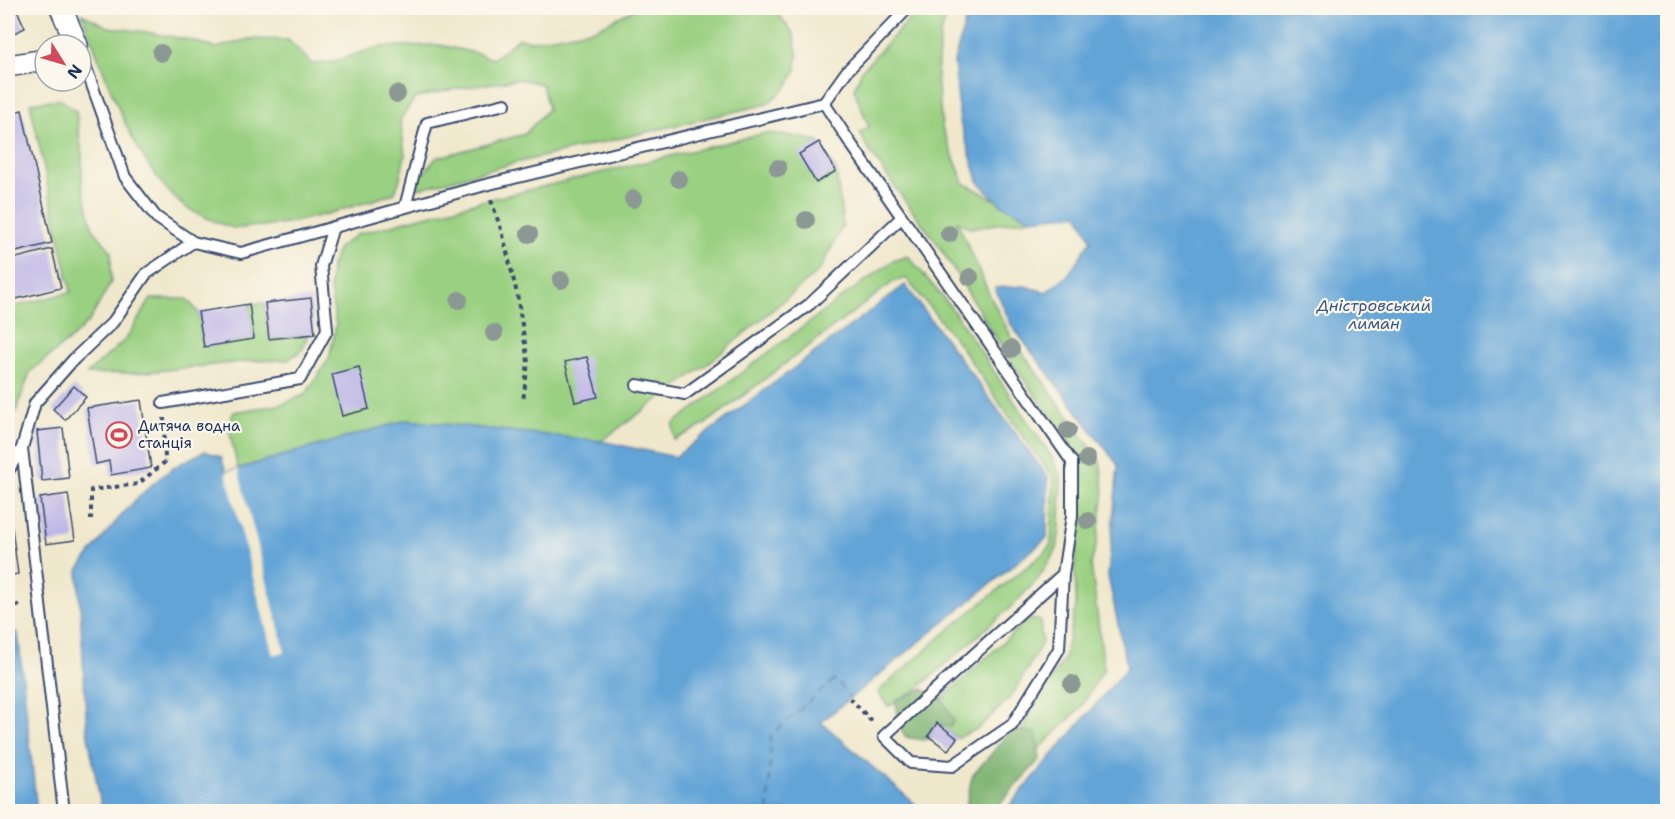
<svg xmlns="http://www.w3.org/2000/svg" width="1675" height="819" viewBox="0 0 1675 819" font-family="'Shantell Sans',sans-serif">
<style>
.green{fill:#9ad081;stroke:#5a8070;stroke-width:1.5}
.forest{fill:#7bb26f;stroke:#4b7066;stroke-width:1.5}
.water{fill:#64a4d7;stroke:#406a9a;stroke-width:1.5}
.pier{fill:#f0e8cc}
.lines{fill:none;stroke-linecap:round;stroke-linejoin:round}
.ferry{stroke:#355888;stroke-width:1.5;stroke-dasharray:8 6;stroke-linecap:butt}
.building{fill:#bcb5e7}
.service-casing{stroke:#3b4b6e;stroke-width:14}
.minor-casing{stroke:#3b4b6e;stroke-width:24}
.path{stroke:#3b4b6e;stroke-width:4;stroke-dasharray:4.5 4.5;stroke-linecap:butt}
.service{stroke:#fff;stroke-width:10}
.minor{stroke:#fff;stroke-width:21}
.tree{fill:#8c9894}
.labels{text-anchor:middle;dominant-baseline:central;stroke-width:4.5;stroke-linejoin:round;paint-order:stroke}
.poi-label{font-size:15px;fill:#1b2f5e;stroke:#fbf7ec;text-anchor:start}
.water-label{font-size:16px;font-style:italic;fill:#355888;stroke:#fbf7ec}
</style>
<rect width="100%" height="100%" fill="#fbf7ec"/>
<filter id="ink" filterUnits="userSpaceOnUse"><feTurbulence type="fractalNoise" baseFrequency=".0167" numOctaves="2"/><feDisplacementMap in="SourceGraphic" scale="12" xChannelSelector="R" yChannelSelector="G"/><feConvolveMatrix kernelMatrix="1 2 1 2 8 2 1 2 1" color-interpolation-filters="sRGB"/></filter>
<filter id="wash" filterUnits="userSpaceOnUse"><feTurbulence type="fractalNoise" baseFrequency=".008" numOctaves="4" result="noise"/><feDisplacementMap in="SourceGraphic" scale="24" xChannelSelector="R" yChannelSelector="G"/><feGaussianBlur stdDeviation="1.35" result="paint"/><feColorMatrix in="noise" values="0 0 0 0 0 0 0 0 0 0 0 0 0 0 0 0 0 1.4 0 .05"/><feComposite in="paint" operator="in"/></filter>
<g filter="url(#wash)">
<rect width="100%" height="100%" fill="#f0e8cc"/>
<path class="green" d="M637,8H774L794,35L797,53L796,71L786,88L767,104L519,162L417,189V181L436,158L525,134L548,109L542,84L519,79L449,90L415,98L400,120L405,155L400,178L395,193C351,207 308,222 262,226C253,226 242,229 234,228C221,225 186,210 177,200C127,150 107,78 82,14L108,27L146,32L190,40L216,48L249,39L288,40L312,64L332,62L378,47L439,45L476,53L493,59L519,38L532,41L595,29Z
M920,8H951L940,34L937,75L942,128L964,183L1031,219L970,228L957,221L990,296L1012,338L1100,461L1104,491L1097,542L1091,564L1104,669L1081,707L1039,749L1019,737L1030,711L1064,659L1076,606L1075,560L1081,516V473L1072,445L1012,363L937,243L897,190L869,150L860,133L869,127L854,89L862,70Z
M60,99L76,111L82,156V185L93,229L111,251V282L90,320L73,337L30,372L8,433V308L71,292L30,103Z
M766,133L800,137L819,142L836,171L843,225L819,271L710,362L601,441L407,420L238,469L228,424L234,412L283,404L306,394L329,359L336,325L330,289L331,266L338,248L358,234L474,203Z
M908,256L950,306L1051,456L1061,477L1060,526L1057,549L1038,579L1014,604L903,701L888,706L878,692L954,625L1044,553L1051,544L1054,478L1017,428L956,340L906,278L893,282L704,425L674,440L673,424L840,299L893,261Z
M151,299H187L198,312L204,347L254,339L249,304L265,303L269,339L308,335L302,350L288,360L251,361L137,373L87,374L126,339Z
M1028,619L1040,620L1042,643L1011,697L977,729L957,738L937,723L927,713Z"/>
<path class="forest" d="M922,689L941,698L954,720L950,727L936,723L928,735L931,738L923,740L906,737L898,725L896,700Z
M1012,730L1036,733L1040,759L996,808L982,811L965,812L972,776Z"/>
<path class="water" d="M969,8H1667V811H1005L1127,668L1108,576L1118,465L1012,326L995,288L1024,286L1046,292L1068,275L1091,240L1078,214L1031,219L1000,204L979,183L960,122L954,62Z
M905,285L1048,477L1047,538L821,722L923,811H102L87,730L78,570C106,533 134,495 172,469C182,462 194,457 205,451L221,457L226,472L407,420L601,441L675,457Z
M8,627L18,634L37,811H8Z"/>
<path class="pier" d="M238,469L285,652L273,655L226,472Z"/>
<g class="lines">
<path class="ferry" d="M768,812L771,735L835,679L850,698"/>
</g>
<g id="blocks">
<path class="building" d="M8,8H16L25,28L8,36Z
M22,110L52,243L8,254V114Z
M819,142L836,171L816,183L799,154Z
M52,249L61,288L8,301V260Z
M311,298L315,334L269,339L265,303Z
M249,304L254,339L204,347L198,312Z
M587,357L598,397L575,402L565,362Z
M359,367L369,409L342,416L332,374Z
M74,386L86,397L65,420L53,409Z
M141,400L151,468L111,475L109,461L96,464L87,408Z
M63,428L69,478L42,481L37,431Z
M68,494L75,540L46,544L40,498Z
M12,528L18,574L8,576V529Z
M937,723L957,738L948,750L928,736Z"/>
</g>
</g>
<g filter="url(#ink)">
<use href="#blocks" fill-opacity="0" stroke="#3b4b6e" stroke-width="1.5"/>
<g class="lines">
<g class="service-casing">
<path id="service" d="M81,54L125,177L156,217L193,242L241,253L485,185L824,103L847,71L908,8
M824,103L849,141L1072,462V516L1063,574L1059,649L1012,725L952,766L911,763L884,736L1063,574
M405,207L427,123L505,104
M637,385L685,394L810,304L902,217
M163,403L300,379L327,330L321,266L333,227
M22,448L64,812
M8,471L22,448L35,403L74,359L113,322L146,274L193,242"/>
</g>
<g class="minor-casing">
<path id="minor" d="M61,8L77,45
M8,66L45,60"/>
</g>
<path class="path" d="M491,200L503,235L517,294L528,362L523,401
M91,520V490L138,484L165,462L164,418
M8,600L23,608
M850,698L874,724"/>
<use href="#service" class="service"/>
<use href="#minor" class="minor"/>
</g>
<g class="tree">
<circle cx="161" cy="53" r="9"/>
<circle cx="397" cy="94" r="9"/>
<circle cx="778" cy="168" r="9"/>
<circle cx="679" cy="179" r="9"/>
<circle cx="633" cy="199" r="9"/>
<circle cx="806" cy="220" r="9"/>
<circle cx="529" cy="234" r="9"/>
<circle cx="949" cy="234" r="9"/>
<circle cx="970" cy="277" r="9"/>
<circle cx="561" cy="280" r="9"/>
<circle cx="459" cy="300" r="9"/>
<circle cx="494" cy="333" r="9"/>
<circle cx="1011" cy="349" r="9"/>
<circle cx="1068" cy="430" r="9"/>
<circle cx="1087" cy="459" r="9"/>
<circle cx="1088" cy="521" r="9"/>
<circle cx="1072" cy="684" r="9"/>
</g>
</g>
<defs>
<g id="stadium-ring" transform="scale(1.35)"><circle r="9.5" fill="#fbf7ec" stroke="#d1495b" stroke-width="1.5"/><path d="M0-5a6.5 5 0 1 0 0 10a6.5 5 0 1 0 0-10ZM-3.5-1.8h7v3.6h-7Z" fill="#d1495b"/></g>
</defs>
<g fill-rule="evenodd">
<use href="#stadium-ring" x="119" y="435"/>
</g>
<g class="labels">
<g class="poi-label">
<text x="138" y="426">Дитяча водна<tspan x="138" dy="17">станція</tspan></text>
</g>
<g class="water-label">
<text x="1374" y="305">Дністровський<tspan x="1374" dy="18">лиман</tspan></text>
</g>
</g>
<rect width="1675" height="819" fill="none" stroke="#fbf7ec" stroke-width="30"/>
<g transform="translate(63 63) rotate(127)"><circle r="28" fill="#fbf7ec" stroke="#a1a7b3" stroke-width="1.5"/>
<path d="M0-4.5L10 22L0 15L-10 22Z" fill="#d1495b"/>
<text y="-9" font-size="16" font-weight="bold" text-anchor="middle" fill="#1b2f5e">N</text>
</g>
</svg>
